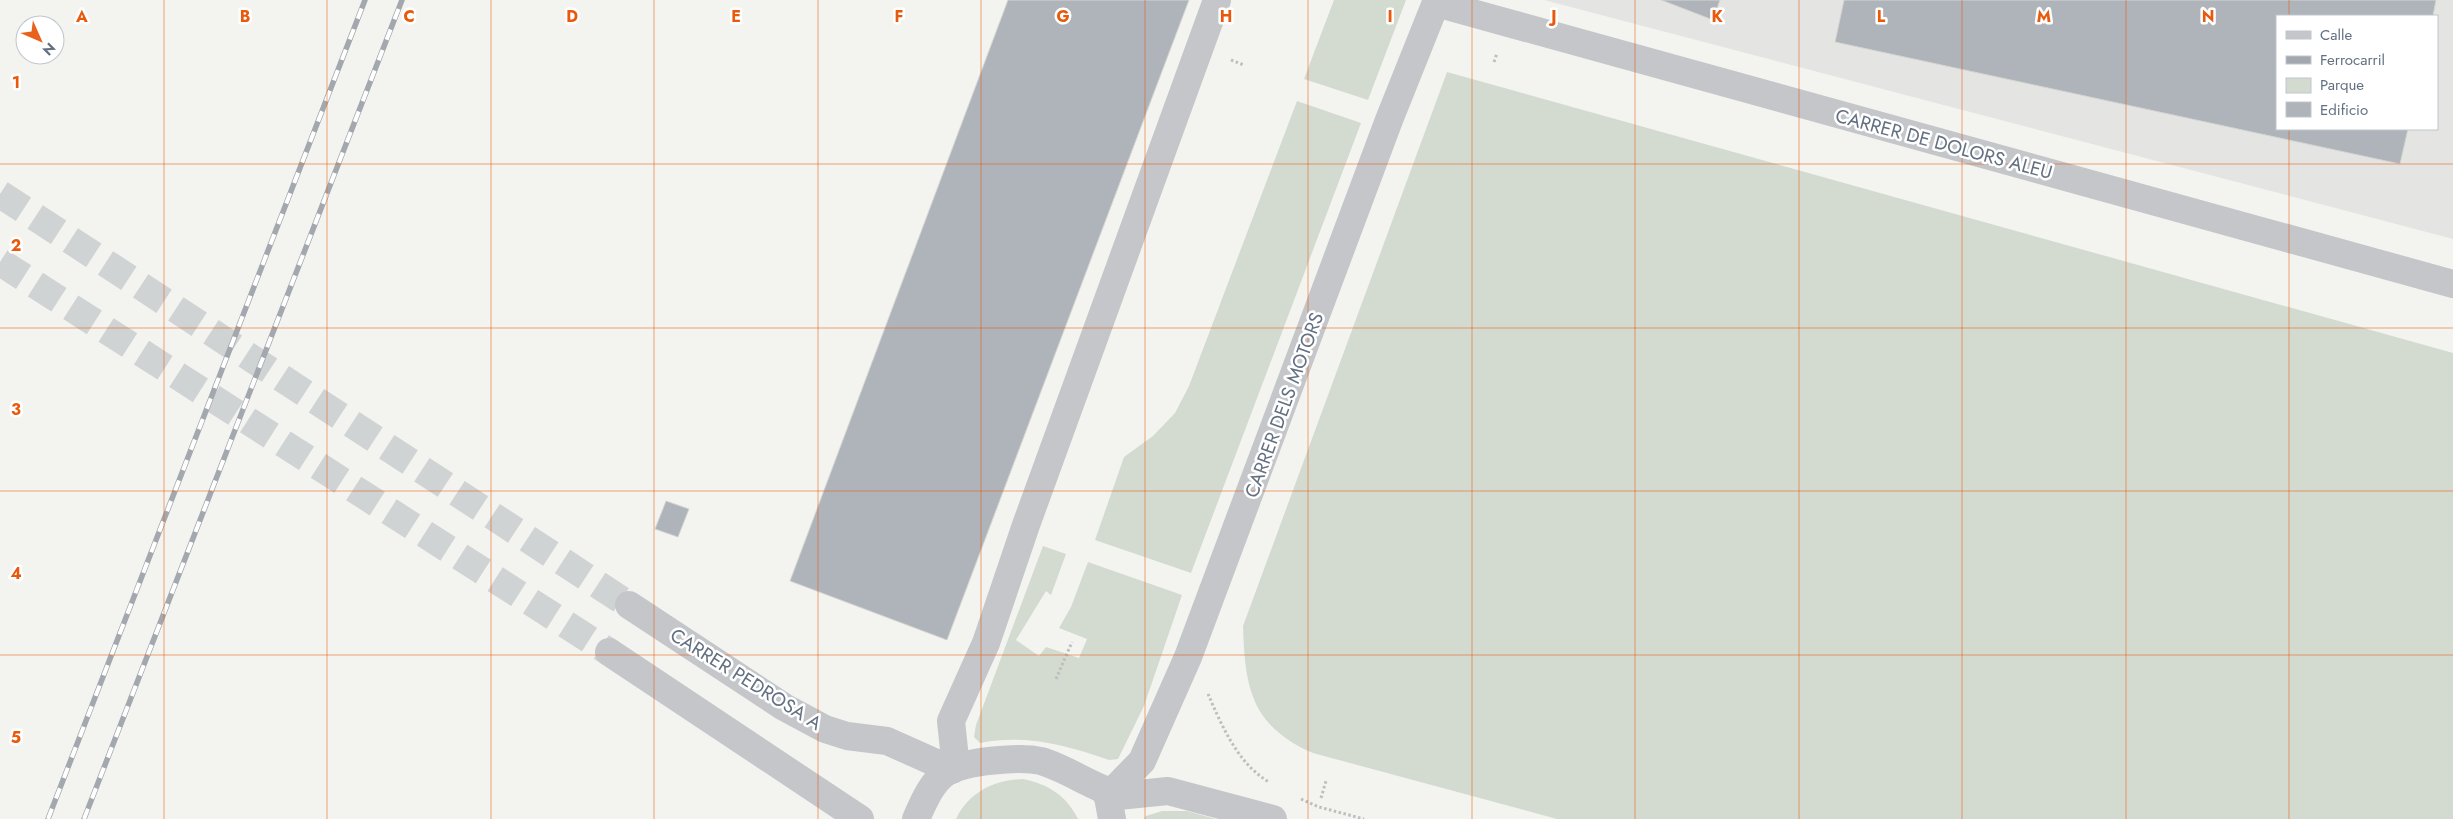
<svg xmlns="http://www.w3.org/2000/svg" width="2453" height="819" viewBox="0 0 2453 819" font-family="Jost,sans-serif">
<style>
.built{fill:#e4e5e3;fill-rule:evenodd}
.green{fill:#d3dbd0}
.building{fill:#aeb4b9;stroke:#d5d5d2}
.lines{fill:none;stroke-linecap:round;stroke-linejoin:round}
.minor-tunnel{stroke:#cfd3d4;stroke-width:28;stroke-dasharray:28 14;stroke-linecap:butt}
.path{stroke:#bdbec0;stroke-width:3;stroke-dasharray:2.5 2.5;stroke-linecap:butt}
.minor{stroke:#c4c6ca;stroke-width:28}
.tertiary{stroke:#c4c6ca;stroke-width:28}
.rail-casing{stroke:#a3a8ae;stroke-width:5.5}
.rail{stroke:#fff;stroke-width:4;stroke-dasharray:11;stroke-linecap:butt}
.grid{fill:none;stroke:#e8590c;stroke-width:1;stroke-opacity:0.55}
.labels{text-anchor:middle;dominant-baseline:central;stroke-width:5;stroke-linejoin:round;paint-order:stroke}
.street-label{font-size:19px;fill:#627081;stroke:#fff}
.grid-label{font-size:16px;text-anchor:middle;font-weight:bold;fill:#e8590c;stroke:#fff;stroke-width:5;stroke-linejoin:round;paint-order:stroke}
</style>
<rect width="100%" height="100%" fill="#f3f4ef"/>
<path class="built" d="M1544,0H2453V239ZM2277,16H2437V129H2277Z"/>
<path class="green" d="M1334,0H1406L1368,100L1304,79Z
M1447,72L2453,353V819H1557L1313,753C1251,726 1245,688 1243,626Z
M1297,101L1361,123L1191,573L1095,540L1124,457L1153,436L1175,413L1189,386Z
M1043,546L1066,554L1051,595L1046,591L1016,640L1039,656L1046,647L1079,658L1087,639L1059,628L1071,607L1088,562L1182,595L1144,706L1118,759L1109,760C1066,745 1025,734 980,743L974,737L976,725Z
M1023,779C1048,784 1067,796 1078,819H956C969,792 994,780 1023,779Z
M1162,811H1187L1216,819H1144L1146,816Z"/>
<path class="building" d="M1008,0H1189L947,640L790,581Z
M1661,0H1720L1713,20Z
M1844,0H2436L2433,16H2277V129H2408L2400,164L1835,42Z
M666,501L689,509L678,537L655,529Z"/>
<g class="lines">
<path class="minor-tunnel" d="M0,194L629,605
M0,262L609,652"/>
<path class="path" d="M1231,60L1244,65
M1494,62L1497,53
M1056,679L1072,642
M1208,694C1222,726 1238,764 1269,782
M1321,798L1326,781
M1301,799L1319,807L1364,819"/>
<path class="minor" d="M1436,3L2453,284
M629,605L784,707L825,729L847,736L887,741L952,770
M609,652L860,819
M1108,797L1168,791L1273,819"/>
<path class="tertiary" d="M956,768L951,721L986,643L1026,525L1217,0
M1108,796L1142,761L1188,657L1389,120L1437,0
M916,819C923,803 932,781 947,772C965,761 1021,756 1041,761C1062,767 1083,781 1103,789L1108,797L1112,819"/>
<g class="rail-casing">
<path id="rail" d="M48,819L365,0
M84,819L402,0"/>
</g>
<use href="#rail" class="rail"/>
</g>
<path class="grid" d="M164,0V819M327,0V819M491,0V819M654,0V819M818,0V819M981,0V819M1145,0V819M1308,0V819M1472,0V819M1635,0V819M1799,0V819M1962,0V819M2126,0V819M2289,0V16M2289,129V819M0,164H2453M0,328H2453M0,491H2453M0,655H2453"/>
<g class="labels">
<g class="street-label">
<text transform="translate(1944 144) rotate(15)">CARRER DE DOLORS ALEU</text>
<text transform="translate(1284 405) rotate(-70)">CARRER DELS MOTORS</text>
<text transform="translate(746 679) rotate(32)">CARRER PEDROSA A</text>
</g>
</g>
<g class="grid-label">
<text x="82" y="22">A</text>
<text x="245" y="22">B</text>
<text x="409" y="22">C</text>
<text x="572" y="22">D</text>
<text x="736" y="22">E</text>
<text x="899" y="22">F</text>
<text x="1063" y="22">G</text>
<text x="1226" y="22">H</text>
<text x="1390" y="22">I</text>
<text x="1554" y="22">J</text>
<text x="1717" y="22">K</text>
<text x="1881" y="22">L</text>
<text x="2044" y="22">M</text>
<text x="2208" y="22">N</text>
<text x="16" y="88">1</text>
<text x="16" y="251">2</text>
<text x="16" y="415">3</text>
<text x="16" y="579">4</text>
<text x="16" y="743">5</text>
</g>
<rect x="2276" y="15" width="162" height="115" fill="#ffffff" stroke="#c0c6cd"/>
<rect x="2286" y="31" width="25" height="8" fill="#c4c6ca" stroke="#c0c6cd"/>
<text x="2320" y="40" font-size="15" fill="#627081">Calle</text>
<rect x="2286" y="56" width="25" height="8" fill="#a3a8ae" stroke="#c0c6cd"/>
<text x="2320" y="65" font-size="15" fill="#627081">Ferrocarril</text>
<rect x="2286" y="78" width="25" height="15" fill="#d3dbd0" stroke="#c0c6cd"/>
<text x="2320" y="90" font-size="15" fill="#627081">Parque</text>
<rect x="2286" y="102" width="25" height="15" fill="#aeb4b9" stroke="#c0c6cd"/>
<text x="2320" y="115" font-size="15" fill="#627081">Edificio</text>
<g transform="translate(40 40) rotate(135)"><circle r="24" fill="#ffffff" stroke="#c0c6cd"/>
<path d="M0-4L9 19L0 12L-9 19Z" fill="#e7621c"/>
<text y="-8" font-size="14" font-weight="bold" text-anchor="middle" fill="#627081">N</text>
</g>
</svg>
